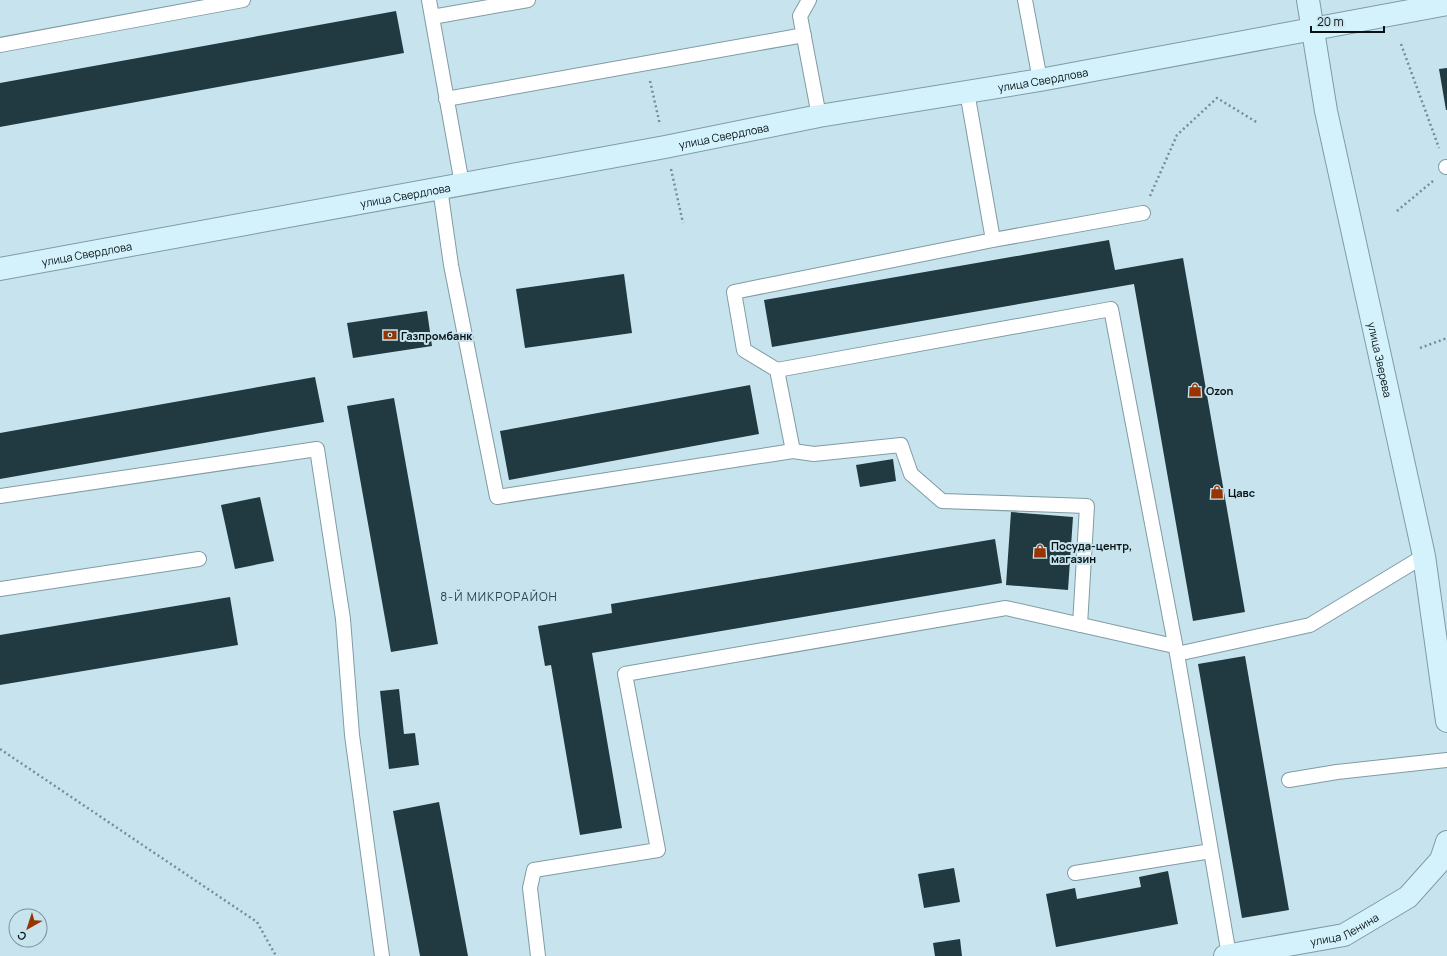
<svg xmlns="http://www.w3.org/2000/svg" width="1447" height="956" viewBox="0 0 1447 956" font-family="Manrope,sans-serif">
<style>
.building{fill:#213941}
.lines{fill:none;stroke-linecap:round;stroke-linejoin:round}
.lane-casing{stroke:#809ba5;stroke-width:16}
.secondary-casing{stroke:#809ba5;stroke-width:24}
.path{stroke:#778c93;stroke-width:2.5;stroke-dasharray:2 3;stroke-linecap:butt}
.lane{stroke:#fff;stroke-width:14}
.secondary{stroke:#d4f2fc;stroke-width:22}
.labels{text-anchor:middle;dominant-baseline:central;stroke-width:4;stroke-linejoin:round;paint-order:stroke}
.street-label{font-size:11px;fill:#081215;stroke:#c7e4ee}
.poi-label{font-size:11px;font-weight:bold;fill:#081215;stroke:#c7e4ee;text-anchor:start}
.neighbourhood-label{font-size:12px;letter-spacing:1px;fill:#2d464e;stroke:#c7e4ee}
</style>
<rect width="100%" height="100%" fill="#c7e4ee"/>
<path class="building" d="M396,11L404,53L0,127V83Z
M1447,68V110H1446L1439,69Z
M1109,240L1115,270L1183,258L1245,612L1193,621L1134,284L772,347L764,300Z
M624,274L632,333L525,348L516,289Z
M427,311L432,346L353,358L347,323Z
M315,377L324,422L0,479V433Z
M750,385L759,434L509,480L500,431Z
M394,398L438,644L391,652L347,406Z
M893,459L896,481L860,487L856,465Z
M260,497L274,561L235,569L221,505Z
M1011,512L1073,517L1068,590L1006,585Z
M995,539L1002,583L592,653L622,828L580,835L551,665L545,666L538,626L612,613L611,604Z
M230,597L238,645L0,685V635Z
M1245,656L1289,910L1242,918L1198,664Z
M399,689L404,734L415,733L419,765L389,769L380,691Z
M439,802L468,956H420L393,811Z
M954,868L960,902L924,908L918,874Z
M1168,871L1178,924L1056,947L1046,894L1075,888L1077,899L1141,887L1139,877Z
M960,939L962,956H935L933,943Z"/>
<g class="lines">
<g class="lane-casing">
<path id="lane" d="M429,0L432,17
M809,0L800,16L819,116
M1025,0L1040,80
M0,45L243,0
M967,92L993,240
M446,99L804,35
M1446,167H1447
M462,184L432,17L528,0
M440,188L451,265L497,497L793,451L777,370L1111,309L1177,654L1229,955
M777,370L744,350L734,292L993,240L1143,213
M793,451L814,454L901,445L911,474L942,501L1087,506L1080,625
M0,496L317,449L343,619L352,735L382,956
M0,589L199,559
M1177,654L1310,625L1424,556
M1289,780L1337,772L1447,760
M1075,873L1211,851
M538,956L530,888L534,870L658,850L625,674L1006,608L1174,646"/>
</g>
<g class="secondary-casing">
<g id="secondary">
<path id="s1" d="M1308,0L1326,111L1424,556L1447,721"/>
<path id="s2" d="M0,269L665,147L819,116L1040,80L1447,4"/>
<path id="s3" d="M1225,956L1344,935L1408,897L1441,860L1447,842"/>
</g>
</g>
<path class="path" d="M1401,44L1439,148
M650,81L660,125
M671,169L683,223
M1150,196L1177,135L1217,98L1258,123
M1397,211L1433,181
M1420,348L1447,338
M0,749L257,922L276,956"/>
<use href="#lane" class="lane"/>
<use href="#secondary" class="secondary"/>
</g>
<defs>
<g id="bank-bare" transform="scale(1.08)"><path d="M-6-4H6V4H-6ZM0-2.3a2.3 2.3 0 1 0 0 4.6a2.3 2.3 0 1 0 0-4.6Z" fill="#983400" stroke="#c7e4ee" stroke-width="2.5" paint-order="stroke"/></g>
<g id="shop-bare" transform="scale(1.08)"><path d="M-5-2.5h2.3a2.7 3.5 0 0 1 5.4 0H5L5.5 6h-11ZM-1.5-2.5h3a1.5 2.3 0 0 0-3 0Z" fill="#983400" stroke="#c7e4ee" stroke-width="2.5" paint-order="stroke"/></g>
</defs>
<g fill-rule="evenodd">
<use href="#bank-bare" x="390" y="335"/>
<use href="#shop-bare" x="1195" y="390"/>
<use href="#shop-bare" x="1217" y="492"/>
<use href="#shop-bare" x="1040" y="551"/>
</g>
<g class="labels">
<g class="street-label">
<text stroke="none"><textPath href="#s2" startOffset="1060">улица Свердлова</textPath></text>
<text stroke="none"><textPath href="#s2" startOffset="736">улица Свердлова</textPath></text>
<text stroke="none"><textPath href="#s2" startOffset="412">улица Свердлова</textPath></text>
<text stroke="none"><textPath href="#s2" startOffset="88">улица Свердлова</textPath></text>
<text stroke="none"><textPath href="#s1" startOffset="367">улица Зверева</textPath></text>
<text stroke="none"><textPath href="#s3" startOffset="123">улица Ленина</textPath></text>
</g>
<g class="poi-label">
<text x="401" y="335">Газпромбанк</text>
<text x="1206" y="390">Ozon</text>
<text x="1228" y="492">Цавс</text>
<text x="1051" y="545">Посуда-центр,<tspan x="1051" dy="13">магазин</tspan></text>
</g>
<g class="neighbourhood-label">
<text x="499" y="596">8-Й МИКРОРАЙОН</text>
</g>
</g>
<g transform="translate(28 928) rotate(219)"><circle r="19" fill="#c7e4ee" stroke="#7b9097"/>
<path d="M0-3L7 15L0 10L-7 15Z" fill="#983400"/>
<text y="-6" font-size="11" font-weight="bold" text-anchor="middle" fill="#081215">С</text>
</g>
<path d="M1311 26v6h73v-6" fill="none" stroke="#081215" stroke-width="2"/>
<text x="1317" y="26" font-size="12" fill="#081215" stroke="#c7e4ee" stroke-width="3" paint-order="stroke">20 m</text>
</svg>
